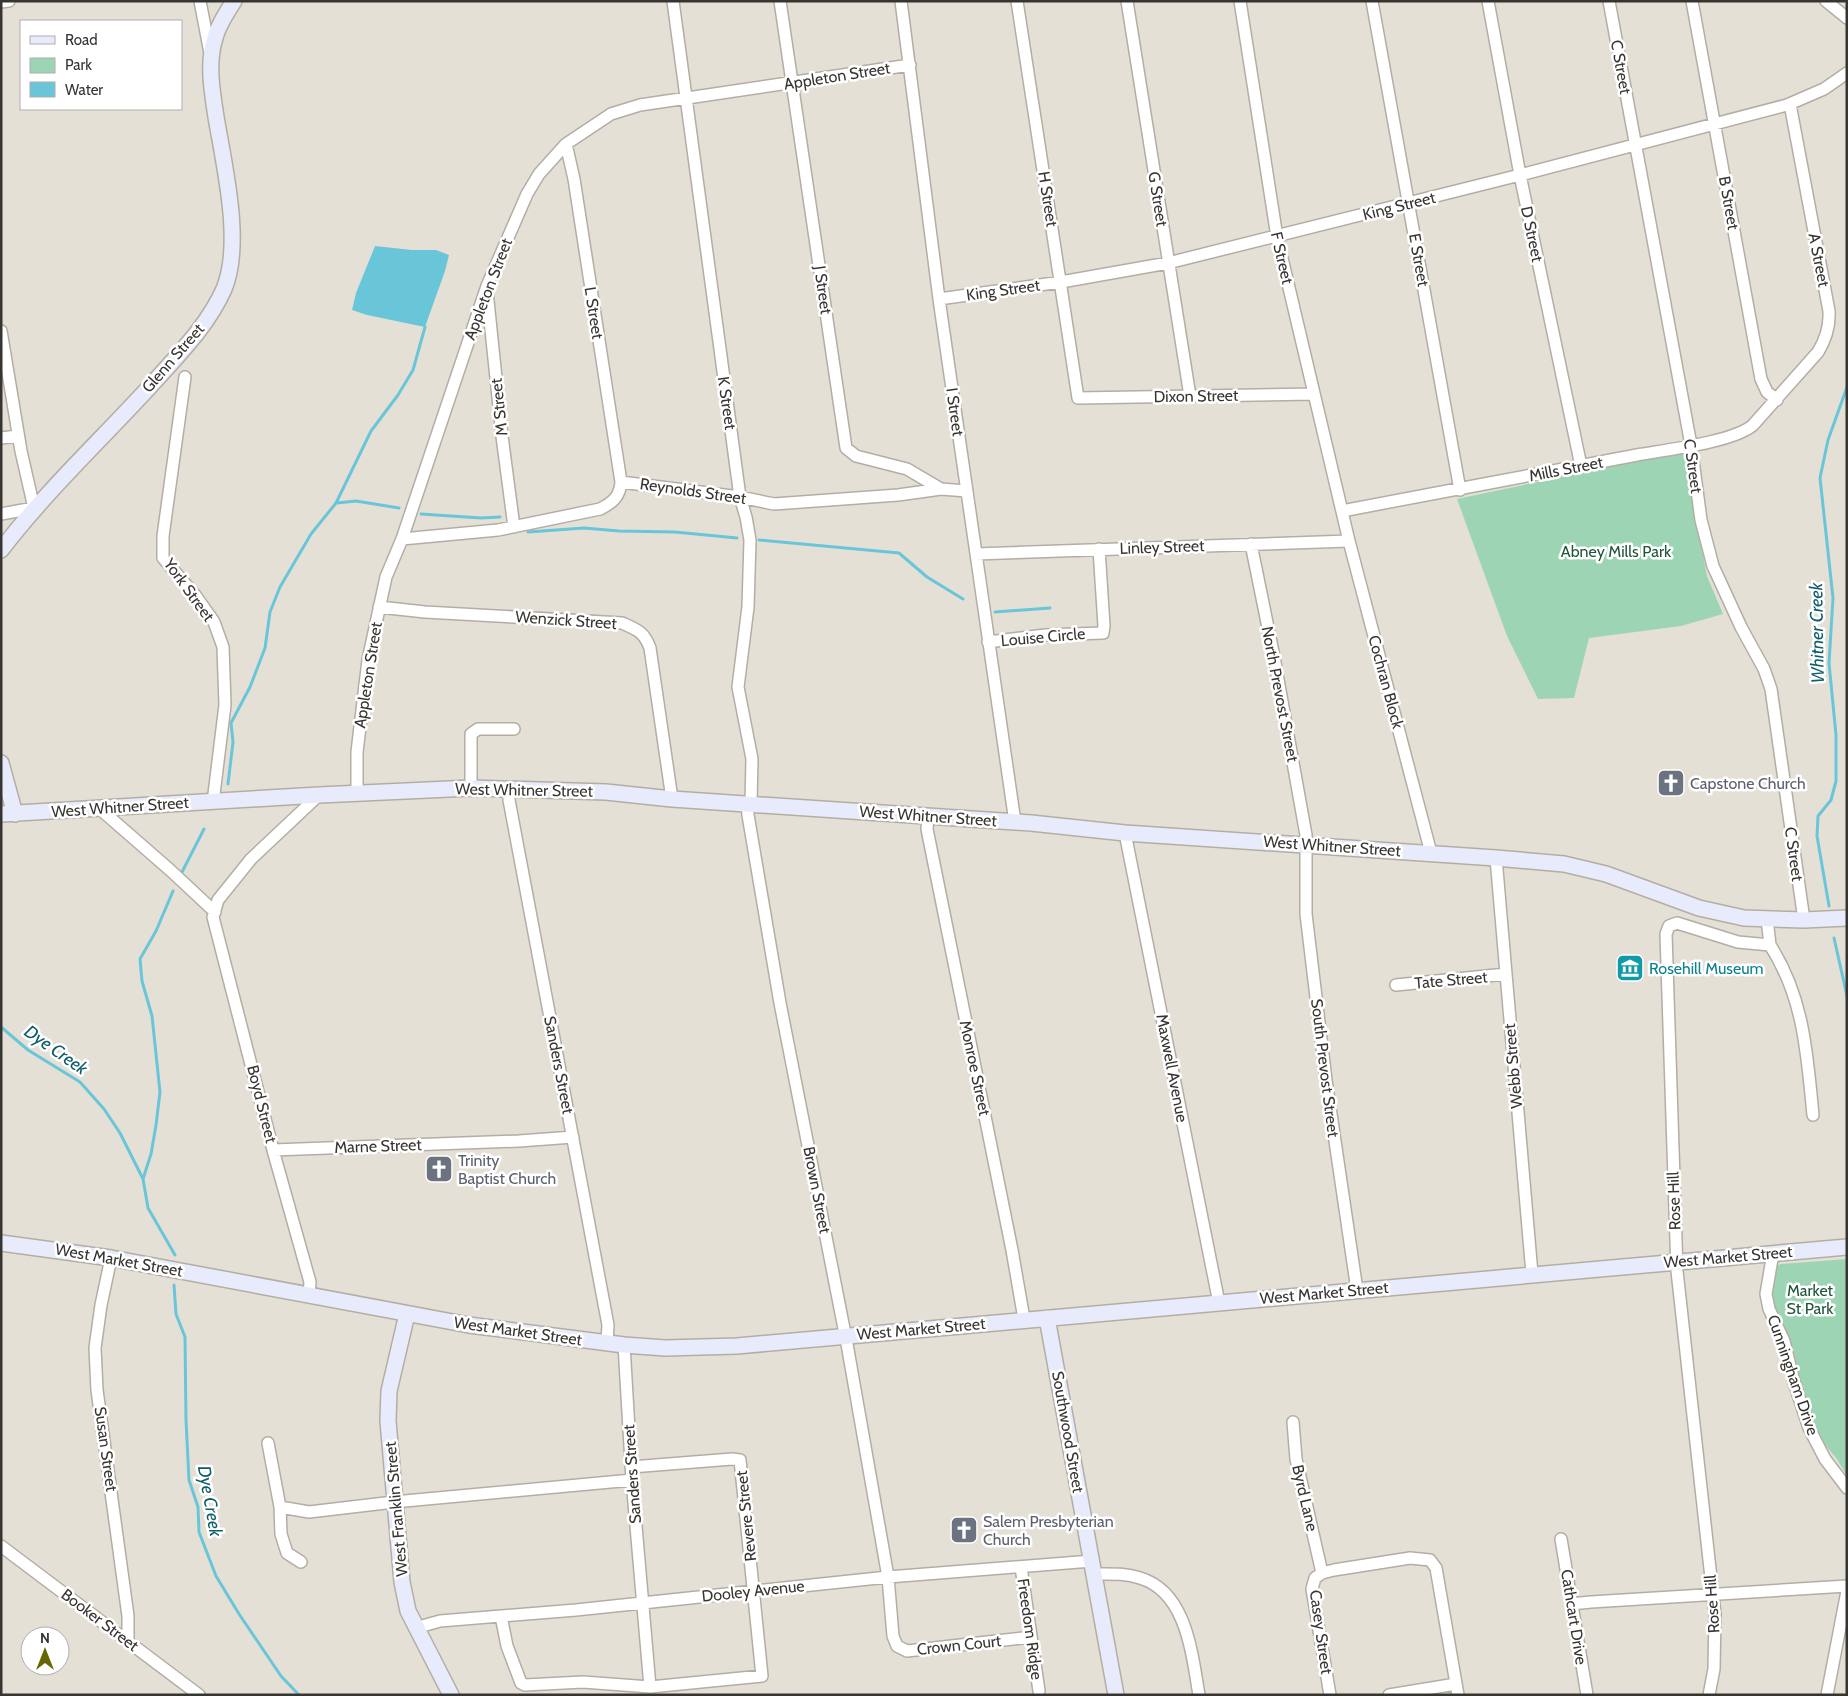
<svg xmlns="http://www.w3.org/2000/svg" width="1848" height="1696" viewBox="0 0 1848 1696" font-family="Cabin,sans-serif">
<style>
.green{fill:#9dd5b4}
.water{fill:#69c6d9}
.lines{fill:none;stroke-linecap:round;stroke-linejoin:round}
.stream{stroke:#69c6d9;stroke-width:3}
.street-casing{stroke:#b3aea4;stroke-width:14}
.secondary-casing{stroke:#b3aea4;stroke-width:18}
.street{stroke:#fff;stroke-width:11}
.secondary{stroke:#e8ebfb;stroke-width:15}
.labels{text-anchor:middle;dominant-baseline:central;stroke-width:5;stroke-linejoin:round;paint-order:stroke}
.street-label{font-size:16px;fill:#373531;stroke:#fff}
.park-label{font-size:16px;fill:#21563b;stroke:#fff}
.worship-label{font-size:16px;fill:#5b616d;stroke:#fff;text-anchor:start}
.culture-label{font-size:16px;fill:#0d838f;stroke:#fff;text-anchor:start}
.water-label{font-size:18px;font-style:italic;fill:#0d5d6a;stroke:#fff}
</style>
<rect width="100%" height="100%" fill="#e5e0d6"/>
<path class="green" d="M1684,451L1707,576L1723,614L1681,626L1589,638L1574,698L1538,699L1507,636L1457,499Z
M1847,1259V1476L1837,1459L1821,1440L1804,1396L1793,1348L1778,1319L1772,1300L1775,1266L1781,1264Z"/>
<path class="water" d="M375,246L412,250H436L449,255L445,271L425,327L367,315L352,310L356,293Z"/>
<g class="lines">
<path class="stream" d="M337,503L356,501L399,508
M421,514L481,518L500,517
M528,532L584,528L619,531L675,532L737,538
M759,540L899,553L927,577L963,599
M995,612L1050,608
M228,784L233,742L231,723L250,687L265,648L270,612L280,587L311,534L336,503L371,431L398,395L413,370L425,327
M181,874L204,829
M1829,906L1817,836L1818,816L1831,800L1836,781V735L1829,663L1833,598L1820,478L1828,440L1847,387
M1834,938L1847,996
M1,1027L28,1050L80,1082L104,1109L120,1133L143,1179L148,1208L175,1255
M143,1179L151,1154L156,1125L160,1092L152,1016L142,981L140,959L156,931L173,891
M174,1285L176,1314L185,1337L186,1420L189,1480L198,1507L199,1532L216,1576L239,1614L281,1676L299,1695"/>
<g class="street-casing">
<path id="street" d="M200,1L210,53
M673,1L740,497L746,517L750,540L748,607L738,687L752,759L751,803
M780,1L846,448L856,456L907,469L941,489L967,491
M901,1L939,299L1015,822
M1017,1L1078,398L1314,394
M1127,1L1190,396
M1240,1L1277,237L1349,541L1431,853
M1372,1L1460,490
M1488,1L1520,175L1581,466
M1609,1L1691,445L1701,520L1713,566L1741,627L1764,669L1771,689L1804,920
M1692,1L1761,379L1767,392L1777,400
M1826,1L1847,18
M1,2L9,1
M566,144L574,179L621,482
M487,291L502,436L514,527
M939,299L1061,282L1168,263L1520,175L1787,105L1824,89L1847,73
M1,331L21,451L34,508L1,514
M185,377L163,536V558L195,595L214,622L223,647L225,705L213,802
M1,438L18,436
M1342,511C1440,492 1539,474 1637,455C1665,450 1734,442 1753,425L1818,352C1826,339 1830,327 1829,311L1790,104
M402,539L498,530L600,509C612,503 620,497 621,482L740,497L774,504L898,495L941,489
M1251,544L1274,657L1306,835V914L1326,1080L1357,1290
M976,554L1349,541
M379,607L425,612L622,623C638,630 644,632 650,648L672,799
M988,642L1045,635L1103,633L1104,626L1099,549
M471,788V734L478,729H514
M509,788V800L608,1325L607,1342
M357,793V752L368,660L386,577L402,539L487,286L527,194L539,174L566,144L611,114L640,105L910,65
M747,803L748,815L780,1003L847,1344L888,1577L893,1636L897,1646L907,1651L1031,1637
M100,809L170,870L215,912
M928,816L927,829L1012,1250L1024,1319
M1125,833L1219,1303
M1496,858L1532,1274
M1770,945C1804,998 1807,1054 1813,1115
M1396,985L1506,974
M273,1150L519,1141L573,1137
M1773,1253L1766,1294L1769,1309L1784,1341L1794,1382L1809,1428L1825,1459L1847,1488
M111,1258L101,1305L95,1348L97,1390L128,1616V1641
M309,1295L310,1282L273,1150L213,917L218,900L251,859L319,795
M624,1345L632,1480L650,1687
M1293,1422L1296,1459L1322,1573
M268,1443L280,1507L281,1534L287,1553L301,1562
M280,1507L309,1512L394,1502L632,1480
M1561,1539L1587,1695
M1,1546L199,1695
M1021,1567L1039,1691
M1094,1574C1110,1574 1125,1573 1140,1578C1187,1592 1192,1655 1199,1695
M1571,1604L1591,1602L1847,1586
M501,1616L507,1646L521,1683L525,1685L583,1682L650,1687L762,1676L740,1460L732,1459L631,1467
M415,1628L440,1621L576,1610L888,1577L1092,1561
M1330,1695L1312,1589L1315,1578L1322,1573L1334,1570L1410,1558L1430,1560L1436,1568L1458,1695
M1389,1695L1456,1684
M1709,1695L1714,1669L1715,1614L1677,1271L1666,934L1669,926L1677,923L1738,942L1770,945L1767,919
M1827,1695L1847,1591"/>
</g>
<g class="secondary-casing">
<path id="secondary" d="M1,550C47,490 103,438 154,382C180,353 208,325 224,289C243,243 224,165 216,117C212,91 207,63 215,38C218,25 227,12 234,1
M1,763L15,814
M1,814L319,795L471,788L606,792L672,799L1031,823L1125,833L1496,858L1564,864L1606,874L1699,908L1744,918L1804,920L1847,918
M1,1243L111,1258L469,1325L624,1345L665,1348L737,1346L1847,1247
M407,1314L389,1391L388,1421L402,1582L408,1611L451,1695
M1047,1318L1116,1695"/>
</g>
<use href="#street" class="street"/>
<use href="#secondary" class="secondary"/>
</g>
<defs>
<g id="church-square" transform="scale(1.4375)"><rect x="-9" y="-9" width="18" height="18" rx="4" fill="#6b7280" stroke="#fff"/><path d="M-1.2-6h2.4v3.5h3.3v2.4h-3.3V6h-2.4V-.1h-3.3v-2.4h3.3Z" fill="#fff"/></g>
<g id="museum-square" transform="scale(1.4375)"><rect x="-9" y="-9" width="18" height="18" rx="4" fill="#0f9aa8" stroke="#fff"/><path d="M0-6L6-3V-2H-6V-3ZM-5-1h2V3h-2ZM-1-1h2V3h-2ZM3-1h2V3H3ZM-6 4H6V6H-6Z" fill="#fff"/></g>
</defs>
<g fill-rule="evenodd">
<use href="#church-square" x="1671" y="783"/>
<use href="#museum-square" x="1630" y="968"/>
<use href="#church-square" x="439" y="1169"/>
<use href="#church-square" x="964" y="1530"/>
</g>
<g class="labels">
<g class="street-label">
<text transform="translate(1621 67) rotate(80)">C Street</text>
<text transform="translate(837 76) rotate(-9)">Appleton Street</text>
<text transform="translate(1048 199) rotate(81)">H Street</text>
<text transform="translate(1158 199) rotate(81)">G Street</text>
<text transform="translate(1729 203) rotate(80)">B Street</text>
<text transform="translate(1399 206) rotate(-14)">King Street</text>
<text transform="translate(1532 234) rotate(78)">D Street</text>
<text transform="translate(1282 258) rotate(77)">F Street</text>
<text transform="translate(1419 260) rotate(80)">E Street</text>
<text transform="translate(1819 260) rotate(79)">A Street</text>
<text transform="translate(488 289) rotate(-69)">Appleton Street</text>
<text transform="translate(823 290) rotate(82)">J Street</text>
<text transform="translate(1003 290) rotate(-8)">King Street</text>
<text transform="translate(594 313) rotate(81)">L Street</text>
<text transform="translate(173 358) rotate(-49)">Glenn Street</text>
<text transform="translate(1196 396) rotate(-1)">Dixon Street</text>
<text transform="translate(727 403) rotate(82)">K Street</text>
<text transform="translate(499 407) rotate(-96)">M Street</text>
<text transform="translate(955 412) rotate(82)">I Street</text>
<text transform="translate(1693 466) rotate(82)">C Street</text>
<text transform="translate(1566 469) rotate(-11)">Mills Street</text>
<text transform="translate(693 491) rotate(8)">Reynolds Street</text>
<text transform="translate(1162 547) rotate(-2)">Linley Street</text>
<text transform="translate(189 590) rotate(54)">York Street</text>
<text transform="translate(566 620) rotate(4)">Wenzick Street</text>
<text transform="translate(1043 637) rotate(-5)">Louise Circle</text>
<text transform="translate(368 675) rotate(-81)">Appleton Street</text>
<text transform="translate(1386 682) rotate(75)">Cochran Block</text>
<text transform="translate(1280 694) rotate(79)">North Prevost Street</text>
<text transform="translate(524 790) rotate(1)">West Whitner Street</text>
<text transform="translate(120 807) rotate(-4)">West Whitner Street</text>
<text transform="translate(928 816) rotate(4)">West Whitner Street</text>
<text transform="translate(1332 846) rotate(4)">West Whitner Street</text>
<text transform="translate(1794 854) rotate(82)">C Street</text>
<text transform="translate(1451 980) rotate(-5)">Tate Street</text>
<text transform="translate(559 1065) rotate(79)">Sanders Street</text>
<text transform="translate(1513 1066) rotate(-95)">Webb Street</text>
<text transform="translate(975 1068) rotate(78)">Monroe Street</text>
<text transform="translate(1172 1068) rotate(79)">Maxwell Avenue</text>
<text transform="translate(1325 1068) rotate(83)">South Prevost Street</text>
<text transform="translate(262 1104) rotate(76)">Boyd Street</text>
<text transform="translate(378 1146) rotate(-2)">Marne Street</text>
<text transform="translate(817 1190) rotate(79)">Brown Street</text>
<text transform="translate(1674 1201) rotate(-92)">Rose Hill</text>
<text transform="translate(1728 1257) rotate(-5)">West Market Street</text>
<text transform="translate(119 1260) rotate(10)">West Market Street</text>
<text transform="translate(1324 1293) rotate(-5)">West Market Street</text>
<text transform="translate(921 1329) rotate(-5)">West Market Street</text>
<text transform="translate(518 1331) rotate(8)">West Market Street</text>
<text transform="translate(1793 1375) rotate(71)">Cunningham Drive</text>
<text transform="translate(1068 1432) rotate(80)">Southwood Street</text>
<text transform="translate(106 1449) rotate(82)">Susan Street</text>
<text transform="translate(632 1474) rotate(-94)">Sanders Street</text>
<text transform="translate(1305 1498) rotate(77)">Byrd Lane</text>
<text transform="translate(396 1509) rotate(-95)">West Franklin Street</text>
<text transform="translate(746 1516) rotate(-96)">Revere Street</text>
<text transform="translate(753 1591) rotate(-6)">Dooley Avenue</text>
<text transform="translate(1712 1604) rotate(-94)">Rose Hill</text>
<text transform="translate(1574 1617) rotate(81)">Cathcart Drive</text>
<text transform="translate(100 1620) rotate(37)">Booker Street</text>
<text transform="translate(1030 1629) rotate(82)">Freedom Ridge</text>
<text transform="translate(1321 1632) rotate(82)">Casey Street</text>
<text transform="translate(959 1645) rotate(-6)">Crown Court</text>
</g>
<g class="park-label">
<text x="1616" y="551">Abney Mills Park</text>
<text x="1810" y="1290">Market<tspan x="1810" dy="18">St Park</tspan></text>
</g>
<g class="worship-label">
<text x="1690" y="783">Capstone Church</text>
<text x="458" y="1160">Trinity<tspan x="458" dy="18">Baptist Church</tspan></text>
<text x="983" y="1521">Salem Presbyterian<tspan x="983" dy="18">Church</tspan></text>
</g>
<g class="culture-label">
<text x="1649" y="968">Rosehill Museum</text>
</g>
<g class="water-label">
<text transform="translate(1817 633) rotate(-91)">Whitner Creek</text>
<text transform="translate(56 1050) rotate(35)">Dye Creek</text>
<text transform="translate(210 1501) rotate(80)">Dye Creek</text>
</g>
</g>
<rect width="1848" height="1696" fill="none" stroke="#373531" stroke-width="5"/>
<rect x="20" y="20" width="162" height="90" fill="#ffffff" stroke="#afaead"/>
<rect x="30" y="36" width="25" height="8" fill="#e8ebfb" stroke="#afaead"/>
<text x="65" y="45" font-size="15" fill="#373531">Road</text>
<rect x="30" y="58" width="25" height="15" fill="#9dd5b4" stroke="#afaead"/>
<text x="65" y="70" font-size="15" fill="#373531">Park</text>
<rect x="30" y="82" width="25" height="15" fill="#69c6d9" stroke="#afaead"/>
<text x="65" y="95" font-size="15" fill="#373531">Water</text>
<g transform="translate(45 1651)"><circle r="24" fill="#ffffff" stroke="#afaead"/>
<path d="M0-4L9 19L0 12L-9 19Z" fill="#666701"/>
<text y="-8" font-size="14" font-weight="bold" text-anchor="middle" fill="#373531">N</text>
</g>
</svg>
